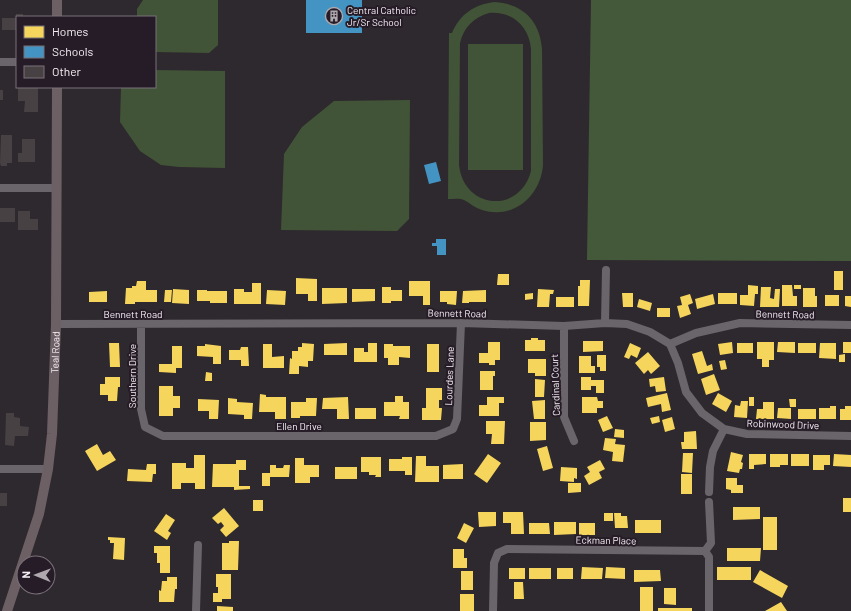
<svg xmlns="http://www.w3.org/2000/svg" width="851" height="611" viewBox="0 0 851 611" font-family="Barlow,sans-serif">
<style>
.green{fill:#415437;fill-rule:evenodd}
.forest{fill:#44593a}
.homes{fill:#f6d55c}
.schools{fill:#4393c3}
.building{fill:#474143}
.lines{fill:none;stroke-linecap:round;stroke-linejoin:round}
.minor{stroke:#6a656a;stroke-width:8}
.major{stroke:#6d6064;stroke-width:10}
.labels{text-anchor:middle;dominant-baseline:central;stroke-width:4;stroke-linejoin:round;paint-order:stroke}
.poi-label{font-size:10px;fill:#f5eef5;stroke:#261c27;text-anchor:start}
.street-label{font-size:10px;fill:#f5eef5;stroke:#261c27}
</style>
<rect width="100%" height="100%" fill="#2e292e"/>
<path class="green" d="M143,0H218V45L209,53L155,52V17H137V9Z
M495,2C523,4 540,21 542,49L543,165C541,195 514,220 482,210C475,208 470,203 464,200C460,198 453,199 448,199L449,33H452C460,14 475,4 495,2ZM489,13C512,11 529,26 531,49V171C520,214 464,210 459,165L460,43C464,27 473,18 489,13Z
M468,44H523V170H468Z
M155,70L225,71V168L179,167L161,165L140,151L120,122L121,87H155Z
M410,100L409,219L397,231L281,230L284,154L302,127L334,101Z"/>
<path class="forest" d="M591,0H851V261L587,260Z"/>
<path class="homes" d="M834,271H843V290H834Z
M498,274H509V285H497Z
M296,278L317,279V301H308V294H296Z
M580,280H590L589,306H578V286H580Z
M137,281H146V290H157V302H135V304H125L126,288H132V286H136Z
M409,281H430V305H423V296H409Z
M252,283H261V304H234V289H244V292H252Z
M748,285L758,286V294H755L754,306L740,305V295H748Z
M782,285H792L793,296H797V306H782Z
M794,285H801V289H794Z
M382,287H391V290H402V301H391V303H382Z
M761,287H771L770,298L774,299L775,289H780L779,307H760Z
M322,288H347V303L322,304Z
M803,288H815V296H817V307H803Z
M173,289L189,290V304L172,303Z
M352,289H375V301L352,302Z
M538,289L554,290L553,294H550L549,307H537Z
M165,290H172L171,302H164Z
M197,290H207V291H227V303H210V301H197Z
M267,290L286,291L285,305L266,304Z
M486,290V302H469V297V303H462L463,291Z
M107,291V302H89V292Z
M440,291H457L456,305L447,304V302H440Z
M533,293V299L525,300V294Z
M622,293H633V307H623Z
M718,293H737V304H718Z
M690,294L693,303L688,305L691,314L680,318L677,306L682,305L680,297Z
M713,294L715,304L697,309L695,299Z
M825,295H839V306H825Z
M845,296H851V307L845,306Z
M556,297H574V307H556Z
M639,299L652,303L650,311L637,307Z
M657,308H670V317H657Z
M531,338H538V340H545V351H525V340H531Z
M583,341H603V351L583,352Z
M488,342H500V360H495V365H489V363H479V353H488Z
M732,342L733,353L720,355L718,344Z
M757,342H774V360H769V367H762V359H757Z
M778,342H795V353L777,352Z
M843,342H851V353H843Z
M109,343H119L120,367H110Z
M302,343L314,344L313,361H308V367L299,366V374H289L290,358L292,359V351H298V347H302Z
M347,343V355H324V344Z
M368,343H377V362H354V348H364V352H368Z
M630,343L641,348L637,358L631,355L629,359L624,357Z
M737,343H753V353H737Z
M798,343H816V353H798Z
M820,343H836V359L819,358Z
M205,344L221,346V364H213V357L197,356V346H205Z
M263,344H272V357L284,356V368H263Z
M384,344H393V346H410V358L399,357V365H388V358H384Z
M427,344H439V372H427Z
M172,346H182V368H176V373L159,372V364H172Z
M241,347H248L249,366H241V360H229V350H240Z
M702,351L707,366L712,364L713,370L698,374L692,354Z
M648,352L660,366L651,374L648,370L644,374L635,363Z
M845,354V362H839V355Z
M597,355H606V371H600V367H597Z
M579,356H591V366H595V373H579Z
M528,359H546V376H535V373H528Z
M725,360L727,369L721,370L719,361Z
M480,371H495V376H493V390H480Z
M206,372L212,373V381H205Z
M714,374L720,390L706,395L701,379Z
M105,377H120V387H118L117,401H108V395H100V384H105Z
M581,377H591V380H604V393H596V386H591V390H581Z
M664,377L666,391L656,392L655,386L650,387L649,379Z
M535,379L545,380L544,397H535Z
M159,386H173V396H180V408H173V416H159Z
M426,388H442V400H439V408H442L441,420H422V408H426Z
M667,393L671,410L662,412L661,404L648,407L646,398Z
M718,393L732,401L726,412L712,404Z
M260,394L266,395V397H286V419H275V412H259Z
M395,396H403V402H409V419H399L400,416H384V402H395Z
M348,397L349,419H337V409H322L323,398Z
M487,397H504V403H499V416H479V405H487Z
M582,397H597L598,401H603V408H597V413H582Z
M749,397H754V406H749Z
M228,398L237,399V402L253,403L252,419H244V415L228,414Z
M306,398H317L316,416H300V418H291V402H306Z
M198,399L219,400L218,419H209V411H198Z
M789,399H796V407H790Z
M545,400V419H534L532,401Z
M741,401H748L747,418L734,417L735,405L740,406Z
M763,402H774V419H756L757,409H763Z
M830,406H836V419H819V408H830Z
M845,406H851V420H840V409H845Z
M355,408H376V419H355Z
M778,408H791V419L777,418Z
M798,409H816V419H798Z
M607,416L613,428L603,432L598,420Z
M659,416L660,422L652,424L650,418Z
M672,417L675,429L665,432L662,420Z
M486,421H505L504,444H491L492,434H486Z
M530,422H546V440L530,441Z
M615,429L624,430V438L614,437Z
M696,431L697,449H682L681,442H684V432Z
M605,438L616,439L615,444L625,445L623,462L612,461L613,452L603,450Z
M97,444L103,455L110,451L116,460L97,471L85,451Z
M547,446L553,468L543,471L537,449Z
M731,452L743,455L741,462L743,463L742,469H740L739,473L727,471Z
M683,453H693L692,473L682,472Z
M488,454L501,463L487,483L474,474Z
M749,454H766V464L754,465V469H749Z
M770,454H788V465H780V467H770Z
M791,454H809V466H791Z
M834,454L851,455V467L833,466Z
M194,455H205V489H195V483H181V489H172V463H186V468H194Z
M813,455H830V465H824V470H813Z
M416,456H426V466H439V482H415Z
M361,457H381V477H375L376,475H369V472H361Z
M402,457H412V475H405V471H389V459H402Z
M295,458H304V465H319V477H310V483H295Z
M236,460H246V470H239V486H250V489L234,490V487H212L213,464H236Z
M600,460L605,469L599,472L602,478L589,485L584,476L590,472L587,467Z
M147,464H156V474H153L152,482L127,481L128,469L146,470Z
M463,464V479H443V465Z
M270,465H276V468H283L284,465H290L289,477H270V486H262V473H270Z
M335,467H357V479H335Z
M561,467L577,468V479L574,478V482L560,481Z
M681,474H692V494H681Z
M726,478H737V485H743V493H731V490L726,489Z
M568,483H581V492L568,493Z
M843,498H851V512H843Z
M253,500H263V511H253Z
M733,507H760V519L733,520Z
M224,508L239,526L226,537L220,530L224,526L221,522L218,524L212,518Z
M478,512H496V526L479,527Z
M503,512H523L524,534H511V523H503Z
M604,513H613V521H604Z
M614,513H621V516H627L628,528H615Z
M166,514L175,520L168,531L171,533L167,540L154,531Z
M763,517H777V550H763Z
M635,520H661V533H635Z
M554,522H576V534L554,535Z
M464,523L474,528L466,543L457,538Z
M529,523H549L550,534H529Z
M579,523H595V535H579Z
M108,537L125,538L124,560L113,559L114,543H110V540H108Z
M229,541H239L238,570H222V543H229Z
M154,546H170V573H160V563H157V553H154Z
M727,548H761L760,561H727Z
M453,549H464V558H467V568H453Z
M582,567L603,568L602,579H581Z
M606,567L625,568V579L605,578Z
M717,567H751V580H717Z
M509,568H525V579H509Z
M529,568H551V579H529Z
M557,568H573V579H557Z
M634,570H660L661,581L634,582Z
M760,570L788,586L782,598L753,582Z
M461,571H473V590H461Z
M216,574H231V599H222V602H213V593H218V587H216Z
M167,577H177V589H175L174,602H159V590L161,591L162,581H167Z
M514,582H523L524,599H514Z
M640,587H653V611H640Z
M664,588H676V605L664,604Z
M460,594H474V611H460Z
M781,602L787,611H765Z
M217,606L233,607V611H217Z
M658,608H692V611H658Z"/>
<path class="schools" d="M306,0H362V33H306Z
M436,162L441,181L429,184L424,165Z
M436,239H446V255H437V246H432V243H436Z"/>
<path class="building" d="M16,14H23V17H16Z
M2,18H17V30H2Z
M18,87H38V112H24L25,101H18Z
M0,90H3V100H0Z
M1,135H12V163H7V166H1L0,163Z
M22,139H35V162H18V153H22Z
M0,208H15V222H0Z
M18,211H30V219H38V230H18Z
M6,413H14V417L20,418V426L29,427L28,436H15L14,446L5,445Z
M0,493H7V506H0Z"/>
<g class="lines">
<path class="minor" d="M0,62H17
M0,188H56
M605,323L606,270
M56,324L461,323L564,326L605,323L627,324L650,332L670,344L696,333L740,323L851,325
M141,324V409L145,427L163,436H436L453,429L457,419L461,323
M564,326V417L574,441
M670,344L678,363L686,392L702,413L724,429L747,434L851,436
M0,469H48
M709,492L710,467L713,451L724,429
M705,551L709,557V611
M196,611L198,545
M493,611L494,563L498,553L507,549L705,551L711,543L709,502"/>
<g class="major">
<path d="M57,0V17"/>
<path id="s1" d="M7,611L39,514L48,469L52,434L56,324L57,87"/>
</g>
</g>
<defs>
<g id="building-ring" transform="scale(0.9)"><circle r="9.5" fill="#261c27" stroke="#afa9af" stroke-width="1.5"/><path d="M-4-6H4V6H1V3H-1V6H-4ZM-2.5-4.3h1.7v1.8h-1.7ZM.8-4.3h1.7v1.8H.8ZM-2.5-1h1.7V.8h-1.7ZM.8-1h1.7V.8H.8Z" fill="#afa9af"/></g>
</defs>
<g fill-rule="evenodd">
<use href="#building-ring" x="334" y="16"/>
</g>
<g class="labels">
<g class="poi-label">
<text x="347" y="10">Central Catholic<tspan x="347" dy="12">Jr/Sr School</tspan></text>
</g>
<g class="street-label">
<text transform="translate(457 313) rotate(1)">Bennett Road</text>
<text x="133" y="314">Bennett Road</text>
<text transform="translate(785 314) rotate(1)">Bennett Road</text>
<text stroke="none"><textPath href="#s1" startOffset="265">Teal Road</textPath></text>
<text transform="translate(132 376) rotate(-90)">Southern Drive</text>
<text transform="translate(449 376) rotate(-88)">Lourdes Lane</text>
<text transform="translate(555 385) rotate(-92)">Cardinal Court</text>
<text transform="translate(783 424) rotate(2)">Robinwood Drive</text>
<text x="299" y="426">Ellen Drive</text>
<text transform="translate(606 540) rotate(1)">Eckman Place</text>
</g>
</g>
<rect x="16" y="16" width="140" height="72" fill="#261c27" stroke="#797079"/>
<rect x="24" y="26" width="20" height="12" fill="#f6d55c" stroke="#797079"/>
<text x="52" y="36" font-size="12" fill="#f5eef5">Homes</text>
<rect x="24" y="46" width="20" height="12" fill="#4393c3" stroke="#797079"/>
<text x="52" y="56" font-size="12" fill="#f5eef5">Schools</text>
<rect x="24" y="66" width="20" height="12" fill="#474143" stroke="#797079"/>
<text x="52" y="76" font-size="12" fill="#f5eef5">Other</text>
<g transform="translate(36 575) rotate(271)"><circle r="19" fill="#261c27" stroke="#797079"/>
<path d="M0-3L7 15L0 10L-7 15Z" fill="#afa9af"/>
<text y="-6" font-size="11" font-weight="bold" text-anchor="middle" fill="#f5eef5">N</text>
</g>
</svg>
